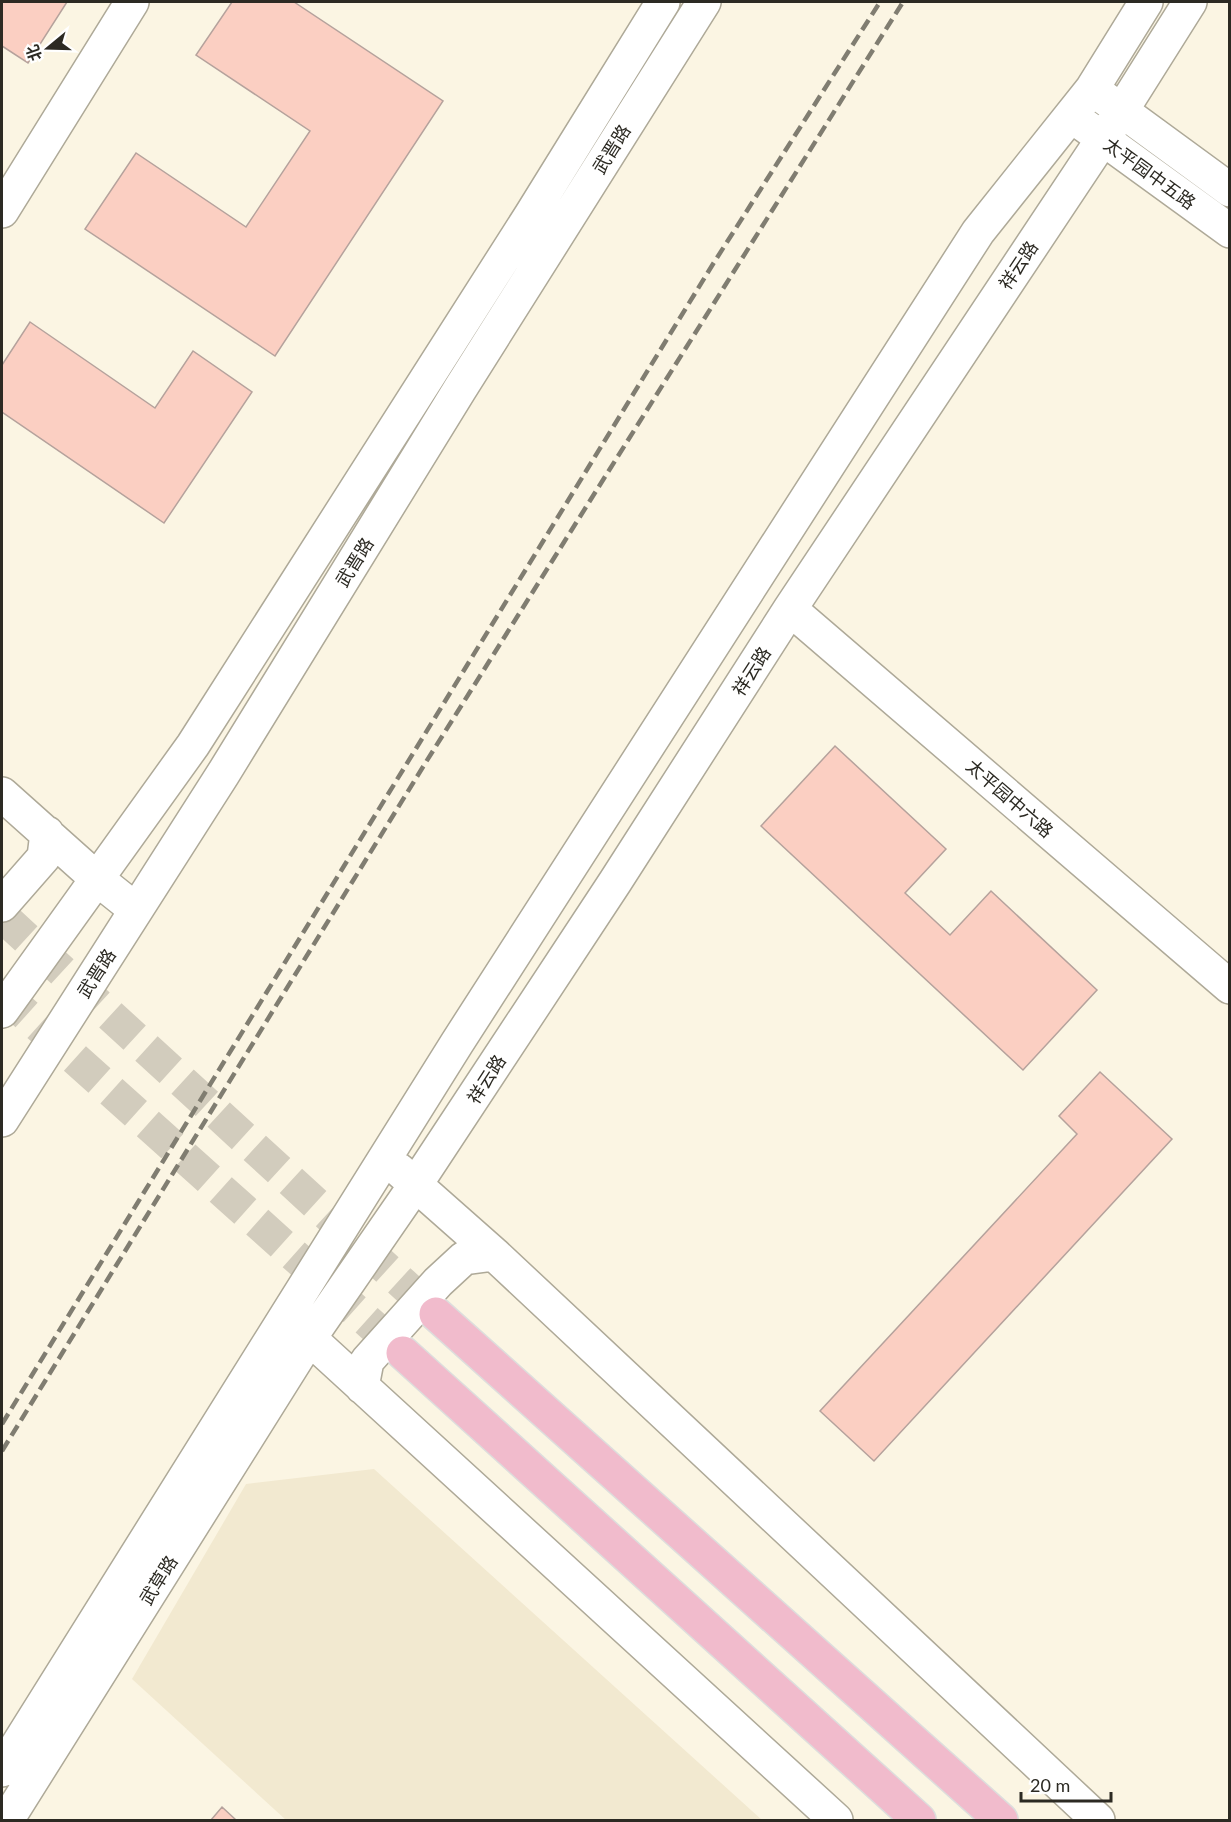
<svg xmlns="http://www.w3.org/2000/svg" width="1231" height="1822" viewBox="0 0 1231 1822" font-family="Lato,'Noto Sans SC',sans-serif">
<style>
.built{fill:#f2e9d0}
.building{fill:#fbcfc2;stroke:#b5a29c;stroke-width:1.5}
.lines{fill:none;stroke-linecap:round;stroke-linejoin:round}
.major-tunnel{stroke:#d2ccbd;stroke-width:33;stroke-dasharray:33 16;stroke-linecap:butt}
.minor-casing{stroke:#aea998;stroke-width:36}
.major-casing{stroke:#dddddc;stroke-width:36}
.minor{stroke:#fff;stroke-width:33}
.major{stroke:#f1bbcc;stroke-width:33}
.rail{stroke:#807d71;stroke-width:4.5;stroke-dasharray:12 6;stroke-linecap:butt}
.labels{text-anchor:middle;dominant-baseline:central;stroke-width:4.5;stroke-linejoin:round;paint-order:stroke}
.street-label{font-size:18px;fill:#2c2a23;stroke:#fff}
</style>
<rect width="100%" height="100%" fill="#fbf5e3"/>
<path class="built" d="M374,1469L762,1820H286L132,1679L246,1484Z"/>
<path class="building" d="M2,2H67L28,63L2,46Z
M232,2H294L443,101L275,356L85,229L136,153L246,227L310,131L196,55Z
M30,322L155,408L193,351L252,392L164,523L2,412V365Z
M835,746L946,849L905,893L950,935L991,891L1097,990L1023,1070L761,826Z
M1100,1072L1172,1139L874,1461L820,1411L1077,1134L1059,1116Z
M222,1807L236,1820H211Z"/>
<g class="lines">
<path class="major-tunnel" d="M2,916L436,1314
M2,993L403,1353"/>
<g class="minor-casing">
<path id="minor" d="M1103,97L1230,190
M1084,125L1230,231
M2,211L132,2
M790,609L1230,987
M2,794L96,878L136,910
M2,905L44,857L47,833
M2,1011L193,745L531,215L663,2
M2,1120L223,774L460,389L704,2
M399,1170L494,1254L1098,1820
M295,1325L836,1820
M362,1387L367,1361L438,1282L464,1258L494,1254
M2,1770L457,1043L978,232L1092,89L1146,2
M7,1820L309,1339L416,1184L615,882L790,609L1122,110L1190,2"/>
</g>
<g class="major-casing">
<path id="major" d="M436,1314L1001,1820
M403,1353L919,1820"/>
</g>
<use href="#minor" class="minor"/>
<use href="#major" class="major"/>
<path class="rail" d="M2,1424L713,264L880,2
M2,1451L426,762L903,2"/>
</g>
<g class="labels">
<g class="street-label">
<text transform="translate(611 149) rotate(-58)">武晋路</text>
<text transform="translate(1150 173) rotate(36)">太平园中五路</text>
<text transform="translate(1018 265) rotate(-56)">祥云路</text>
<text transform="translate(354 562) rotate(-58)">武晋路</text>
<text transform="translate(751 671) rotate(-57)">祥云路</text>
<text transform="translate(1010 798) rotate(41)">太平园中六路</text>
<text transform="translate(96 973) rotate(-57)">武晋路</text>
<text transform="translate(486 1079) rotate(-57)">祥云路</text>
<text transform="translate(158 1580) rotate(-58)">武草路</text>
</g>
</g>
<rect width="1231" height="1822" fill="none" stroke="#2c2a23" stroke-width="6"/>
<g transform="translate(48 48) rotate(251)" stroke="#ffffff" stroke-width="4.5" paint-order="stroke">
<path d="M0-4.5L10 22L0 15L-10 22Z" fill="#2c2a23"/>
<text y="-9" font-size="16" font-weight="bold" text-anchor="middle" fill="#2c2a23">北</text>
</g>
<path d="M1021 1792v9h90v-9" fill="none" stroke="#2c2a23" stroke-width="3"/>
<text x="1030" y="1792" font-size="18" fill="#2c2a23" stroke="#ffffff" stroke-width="4.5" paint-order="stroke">20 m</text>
</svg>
